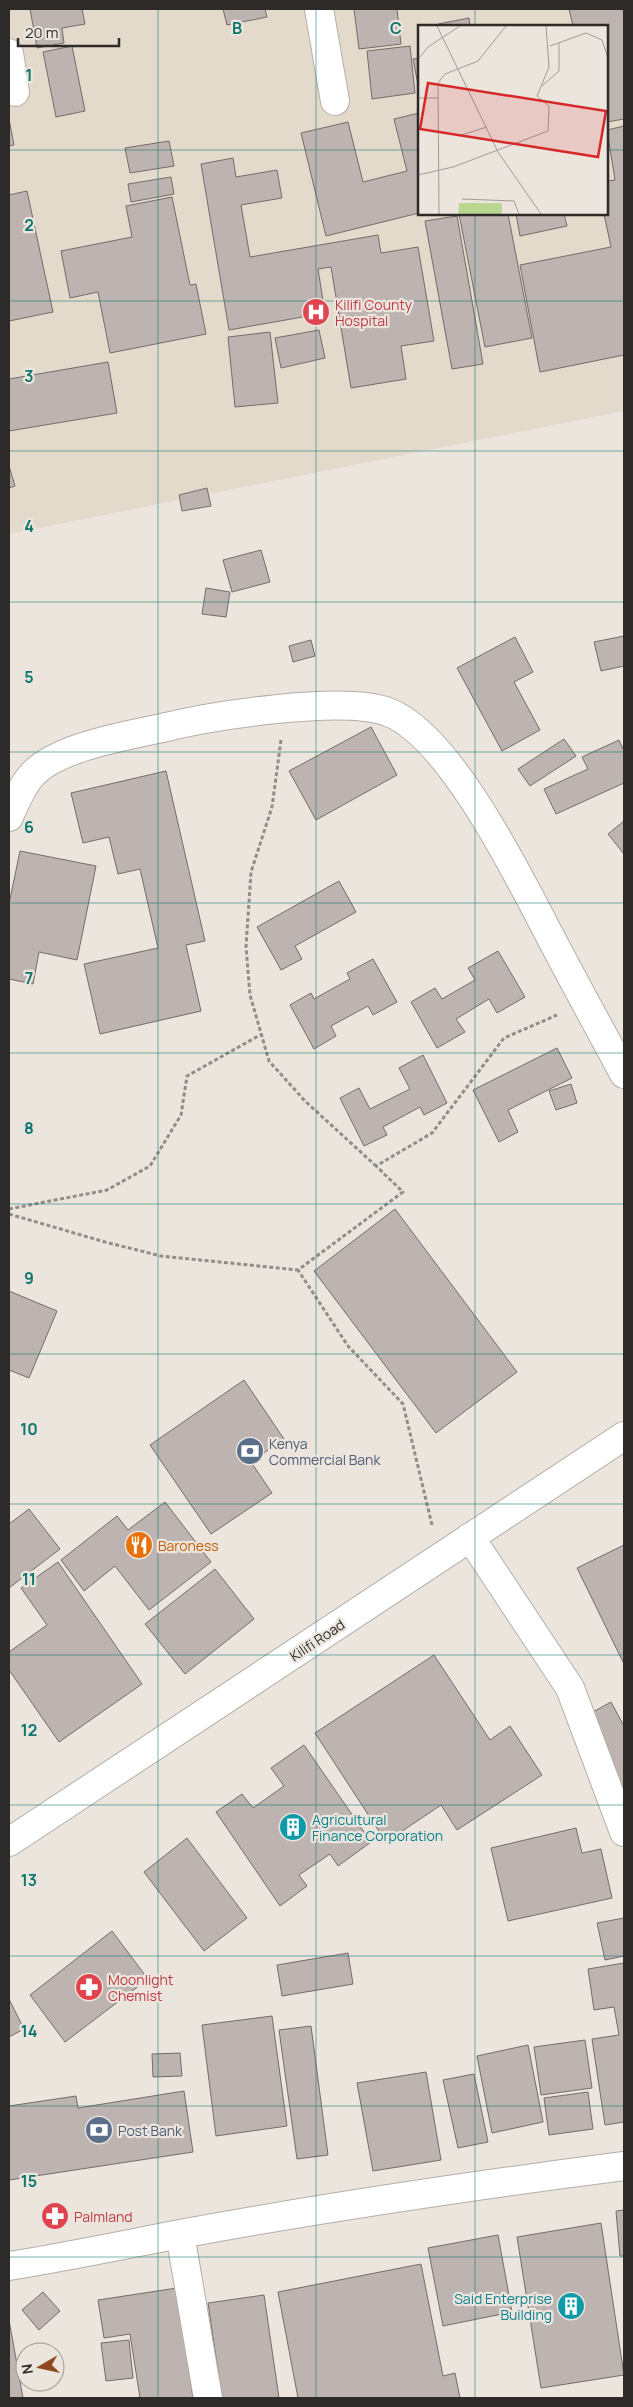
<svg xmlns="http://www.w3.org/2000/svg" width="633" height="2407" viewBox="0 0 633 2407" font-family="Manrope,sans-serif">
<style>
.built{fill:#e4dacc;fill-rule:evenodd}
.building{fill:#bdb3b1;stroke:#746c6a}
.lines{fill:none;stroke-linecap:round;stroke-linejoin:round}
.minor-casing{stroke:#b3aea7;stroke-width:30}
.path{stroke:#918d88;stroke-width:3;stroke-dasharray:4 2.5;stroke-linecap:butt}
.minor{stroke:#fff;stroke-width:28}
.grid{fill:none;stroke:#0f766e;stroke-width:1;stroke-opacity:0.55}
.labels{text-anchor:middle;dominant-baseline:central;stroke-width:4.5;stroke-linejoin:round;paint-order:stroke}
.health-label{font-size:14px;fill:#be3a42;stroke:#ebe5de;text-anchor:start}
.service-label{font-size:14px;fill:#4e5e75;stroke:#ebe5de;text-anchor:start}
.food-label{font-size:14px;fill:#c56008;stroke:#ebe5de;text-anchor:start}
.street-label{font-size:14px;fill:#2d2b29;stroke:#ebe5de}
.culture-label{font-size:14px;fill:#0d838f;stroke:#ebe5de;text-anchor:start}
.inset-road{fill:none;stroke:#9f9b96;stroke-width:1}
.view{fill:#d62828;fill-opacity:0.15;stroke:#d62828;stroke-width:2.5}
.inset-edge{fill:none;stroke:#2d2b29;stroke-width:2.5}
.grid-label{font-size:16px;text-anchor:middle;font-weight:bold;fill:#0f766e;stroke:#ebe5de;stroke-width:4.5;stroke-linejoin:round;paint-order:stroke}
</style>
<rect width="100%" height="100%" fill="#ebe5de"/>
<path class="built" d="M9,9H624V411L9,534ZM419,26H607V214H419Z"/>
<path class="building" d="M30,9H82L85,24L62,28L64,43L37,48Z
M223,9H265L267,17L227,25Z
M354,9H397L401,44L359,49Z
M569,9H624V119L607,122V26H573Z
M469,18L470,26H439L438,24Z
M72,46L85,111L56,117L43,52Z
M410,46L415,93L372,99L367,51Z
M419,58V90L413,59Z
M419,113V213L326,236L301,133L348,122L363,182L407,171L394,119Z
M9,119L14,145L9,146Z
M624,126V355L540,372L520,265L611,247L604,214H607V181L615,180L607,130Z
M169,141L174,166L130,173L125,148Z
M233,158L236,177L277,170L282,198L241,205L250,257L378,235L381,253L418,247L434,341L401,346L406,379L351,388L331,267L318,269L325,313L229,330L201,164Z
M171,177L174,194L131,202L128,184Z
M27,191L53,312L9,321V195Z
M172,197L190,285L196,284L206,334L110,353L98,292L70,298L61,251L132,237L126,206Z
M459,214H508L532,338L485,347Z
M516,214H564L567,226L520,236Z
M457,216L483,364L452,369L425,221Z
M319,330L325,358L281,368L275,338Z
M270,332L278,403L235,407L228,337Z
M108,362L117,413L9,431V379Z
M9,466L15,486L9,488Z
M207,488L211,506L182,511L179,495Z
M261,550L270,582L232,592L223,560Z
M206,588L230,592L226,617L202,614Z
M624,636V666L601,671L594,642Z
M515,637L533,672L514,682L540,730L502,751L457,668Z
M311,640L315,656L293,662L289,646Z
M371,727L397,775L316,820L289,771Z
M564,739L576,756L530,786L518,769Z
M619,740L624,751V783L556,814L544,789L588,769L582,757Z
M166,771L205,941L186,945L201,1011L100,1034L84,964L158,948L140,869L118,874L109,837L83,843L71,793Z
M624,821V854L608,834Z
M20,851L96,866L77,960L39,952L33,984L9,979V904Z
M339,881L356,912L295,946L302,959L281,970L257,927Z
M498,951L525,997L497,1013L489,999L456,1019L465,1032L437,1048L411,1002L435,988L442,999L475,980L468,968Z
M373,959L397,1002L373,1015L368,1006L331,1026L336,1036L314,1049L290,1005L311,993L314,999L350,979L347,973Z
M557,1048L572,1078L508,1110L518,1132L499,1142L473,1090Z
M423,1055L447,1103L424,1115L420,1107L383,1127L387,1135L364,1146L340,1098L359,1088L370,1109L410,1089L399,1068Z
M571,1084L577,1103L556,1110L549,1091Z
M395,1209L517,1372L436,1433L314,1271Z
M9,1291L57,1311L29,1378L9,1370Z
M244,1380L284,1439L251,1462L272,1493L211,1534L150,1445Z
M165,1502L211,1562L149,1610L115,1566L84,1591L61,1560L117,1516L128,1530Z
M29,1509L60,1549L9,1588V1524Z
M624,1545V1664L577,1568Z
M58,1562L142,1684L59,1742L9,1670V1652L47,1625L21,1588Z
M215,1569L254,1619L185,1674L145,1624Z
M434,1655L490,1740L510,1726L542,1775L457,1830L441,1805L386,1842L315,1733Z
M611,1702L624,1726V1794L582,1718Z
M304,1745L371,1842L338,1866L330,1854L299,1875L307,1886L280,1906L216,1812L242,1794L253,1808L284,1786L271,1768Z
M576,1828L582,1853L601,1849L612,1898L508,1921L491,1848Z
M187,1838L247,1918L204,1951L144,1872Z
M624,1918V1956L605,1960L597,1923Z
M112,1931L148,1979L65,2042L30,1995Z
M348,1953L353,1984L282,1996L277,1965Z
M624,1963V2122L605,2125L592,2039L619,2035L614,2007L594,2010L588,1969Z
M9,1999L24,2029L9,2037Z
M272,2016L287,2126L216,2136L202,2025Z
M311,2026L328,2155L297,2159L279,2030Z
M585,2040L592,2088L541,2095L534,2047Z
M528,2045L543,2122L492,2133L477,2056Z
M180,2053L182,2076L153,2077L152,2054Z
M426,2072L441,2160L373,2171L357,2083Z
M474,2074L488,2142L458,2148L443,2080Z
M184,2091L193,2152L9,2180V2106L76,2096L78,2108Z
M588,2092L593,2129L549,2135L544,2098Z
M624,2210V2256H620L616,2211Z
M601,2223L624,2375L541,2388L517,2237Z
M498,2235L512,2312L443,2326L428,2248Z
M421,2264L443,2376L455,2373L460,2398H298L278,2292Z
M177,2288L193,2398H140L130,2334L104,2338L98,2300Z
M43,2292L60,2311L39,2330L22,2310Z
M264,2295L279,2398H222L208,2303Z
M9,2320L23,2398H9Z
M129,2340L133,2378L106,2381L101,2343Z"/>
<g class="lines">
<g class="minor-casing">
<path id="minor" d="M319,9L335,101
M9,53L15,92
M9,817C15,803 21,788 31,776C56,747 126,736 162,728C211,716 342,695 388,712C450,735 520,879 551,938C575,984 600,1029 624,1074
M470,1537L570,1688L624,1832
M9,1842L624,1436
M180,2234L208,2398
M9,2266C66,2257 123,2245 180,2234C327,2207 476,2185 624,2166"/>
</g>
<path class="path" d="M281,740L272,807L251,872L246,947L250,995L269,1061L305,1101L376,1166
M9,1209L107,1190L150,1166L181,1115L187,1076L260,1035
M9,1214L105,1242L161,1256L298,1270
M432,1525L403,1404L348,1346L298,1270L403,1192L376,1166L432,1133L504,1038L557,1015"/>
<use href="#minor" class="minor"/>
</g>
<path class="grid" d="M158,9V2398M316,9V2398M475,9V26M9,150H419M607,150H624M475,214V2398M9,301H624M9,451H624M9,602H624M9,752H624M9,903H624M9,1053H624M9,1204H624M9,1354H624M9,1504H624M9,1655H624M9,1805H624M9,1956H624M9,2106H624M9,2257H624"/>
<defs>
<g id="hospital-disc" transform="scale(1.4375)"><circle r="9.5" fill="#e0444e" stroke="#ebe5de"/><path d="M-5-5h3v3.5h4V-5h3V5h-3V1.5h-4V5h-3Z" fill="#fff"/></g>
<g id="bank-disc" transform="scale(1.4375)"><circle r="9.5" fill="#5c6f8a" stroke="#ebe5de"/><path d="M-6-4H6V4H-6ZM0-2.3a2.3 2.3 0 1 0 0 4.6a2.3 2.3 0 1 0 0-4.6Z" fill="#fff"/></g>
<g id="restaurant-disc" transform="scale(1.4375)"><circle r="9.5" fill="#e8710a" stroke="#ebe5de"/><path d="M-5-6h1v4h1v-4h1v4h1v-4h1v5L-1.5 .5V6h-2V.5L-5-1ZM5-6V6H3V1.5H1.5Q1.5-4 5-6Z" fill="#fff"/></g>
<g id="building-disc" transform="scale(1.4375)"><circle r="9.5" fill="#0f9aa8" stroke="#ebe5de"/><path d="M-4-6H4V6H1V3H-1V6H-4ZM-2.5-4.3h1.7v1.8h-1.7ZM.8-4.3h1.7v1.8H.8ZM-2.5-1h1.7V.8h-1.7ZM.8-1h1.7V.8H.8Z" fill="#fff"/></g>
<g id="pharmacy-disc" transform="scale(1.4375)"><circle r="9.5" fill="#e0444e" stroke="#ebe5de"/><path d="M-2-6h4v4h4v4h-4v4h-4v-4h-4v-4h4Z" fill="#fff"/></g>
</defs>
<g fill-rule="evenodd">
<use href="#hospital-disc" x="316" y="312"/>
<use href="#bank-disc" x="250" y="1451"/>
<use href="#restaurant-disc" x="139" y="1545"/>
<use href="#building-disc" x="293" y="1827"/>
<use href="#pharmacy-disc" x="89" y="1987"/>
<use href="#bank-disc" x="99" y="2130"/>
<use href="#pharmacy-disc" x="55" y="2216"/>
<use href="#building-disc" x="571" y="2306"/>
</g>
<g class="labels">
<g class="health-label">
<text x="335" y="304">Kilifi County<tspan x="335" dy="16">Hospital</tspan></text>
<text x="108" y="1979">Moonlight<tspan x="108" dy="16">Chemist</tspan></text>
<text x="74" y="2216">Palmland</text>
</g>
<g class="service-label">
<text x="269" y="1443">Kenya<tspan x="269" dy="16">Commercial Bank</tspan></text>
<text x="118" y="2130">Post Bank</text>
</g>
<g class="food-label">
<text x="158" y="1545">Baroness</text>
</g>
<g class="street-label">
<text transform="translate(317 1640) rotate(-34)">Kilifi Road</text>
</g>
<g class="culture-label">
<text x="312" y="1819">Agricultural<tspan x="312" dy="16">Finance Corporation</tspan></text>
<text x="552" y="2298" text-anchor="end">Said Enterprise<tspan x="552" dy="16">Building</tspan></text>
</g>
</g>
<g transform="translate(418 25)">
<rect width="190" height="190" fill="#ebe5de"/>
<path d="M41,178H84V189H40Z" fill="#bad791"/>
<path class="inset-road" d="M19,1L80,127L123,189M132,21L168,8L184,15L190,33M2,32L10,22L42,1M124,61L141,46V18M0,73H20M190,109V137M40,111L69,102M0,150L35,142L130,106L131,81L119,71L131,42L128,1M44,174L96,176L101,189M21,189L20,58L27,49L60,36L88,1"/>
<path class="view" d="M10,58L188,86L180,132L2,104Z"/>
<rect width="190" height="190" class="inset-edge"/>
</g>
<g class="grid-label">
<text x="237" y="34">B</text>
<text x="396" y="34">C</text>
<text x="29" y="81">1</text>
<text x="29" y="231">2</text>
<text x="29" y="382">3</text>
<text x="29" y="532">4</text>
<text x="29" y="683">5</text>
<text x="29" y="833">6</text>
<text x="29" y="984">7</text>
<text x="29" y="1134">8</text>
<text x="29" y="1284">9</text>
<text x="29" y="1435">10</text>
<text x="29" y="1585">11</text>
<text x="29" y="1736">12</text>
<text x="29" y="1886">13</text>
<text x="29" y="2037">14</text>
<text x="29" y="2187">15</text>
</g>
<rect width="633" height="2407" fill="none" stroke="#2d2b29" stroke-width="20"/>
<g transform="translate(40 2367) rotate(261)"><circle r="24" fill="#ebe5de" stroke="#9f9b96"/>
<path d="M0-4L9 19L0 12L-9 19Z" fill="#8e4a1e"/>
<text y="-8" font-size="14" font-weight="bold" text-anchor="middle" fill="#2d2b29">N</text>
</g>
<path d="M18 38v8h101v-8" fill="none" stroke="#2d2b29" stroke-width="2.5"/>
<text x="25" y="38" font-size="15" fill="#2d2b29" stroke="#ebe5de" stroke-width="4" paint-order="stroke">20 m</text>
</svg>
